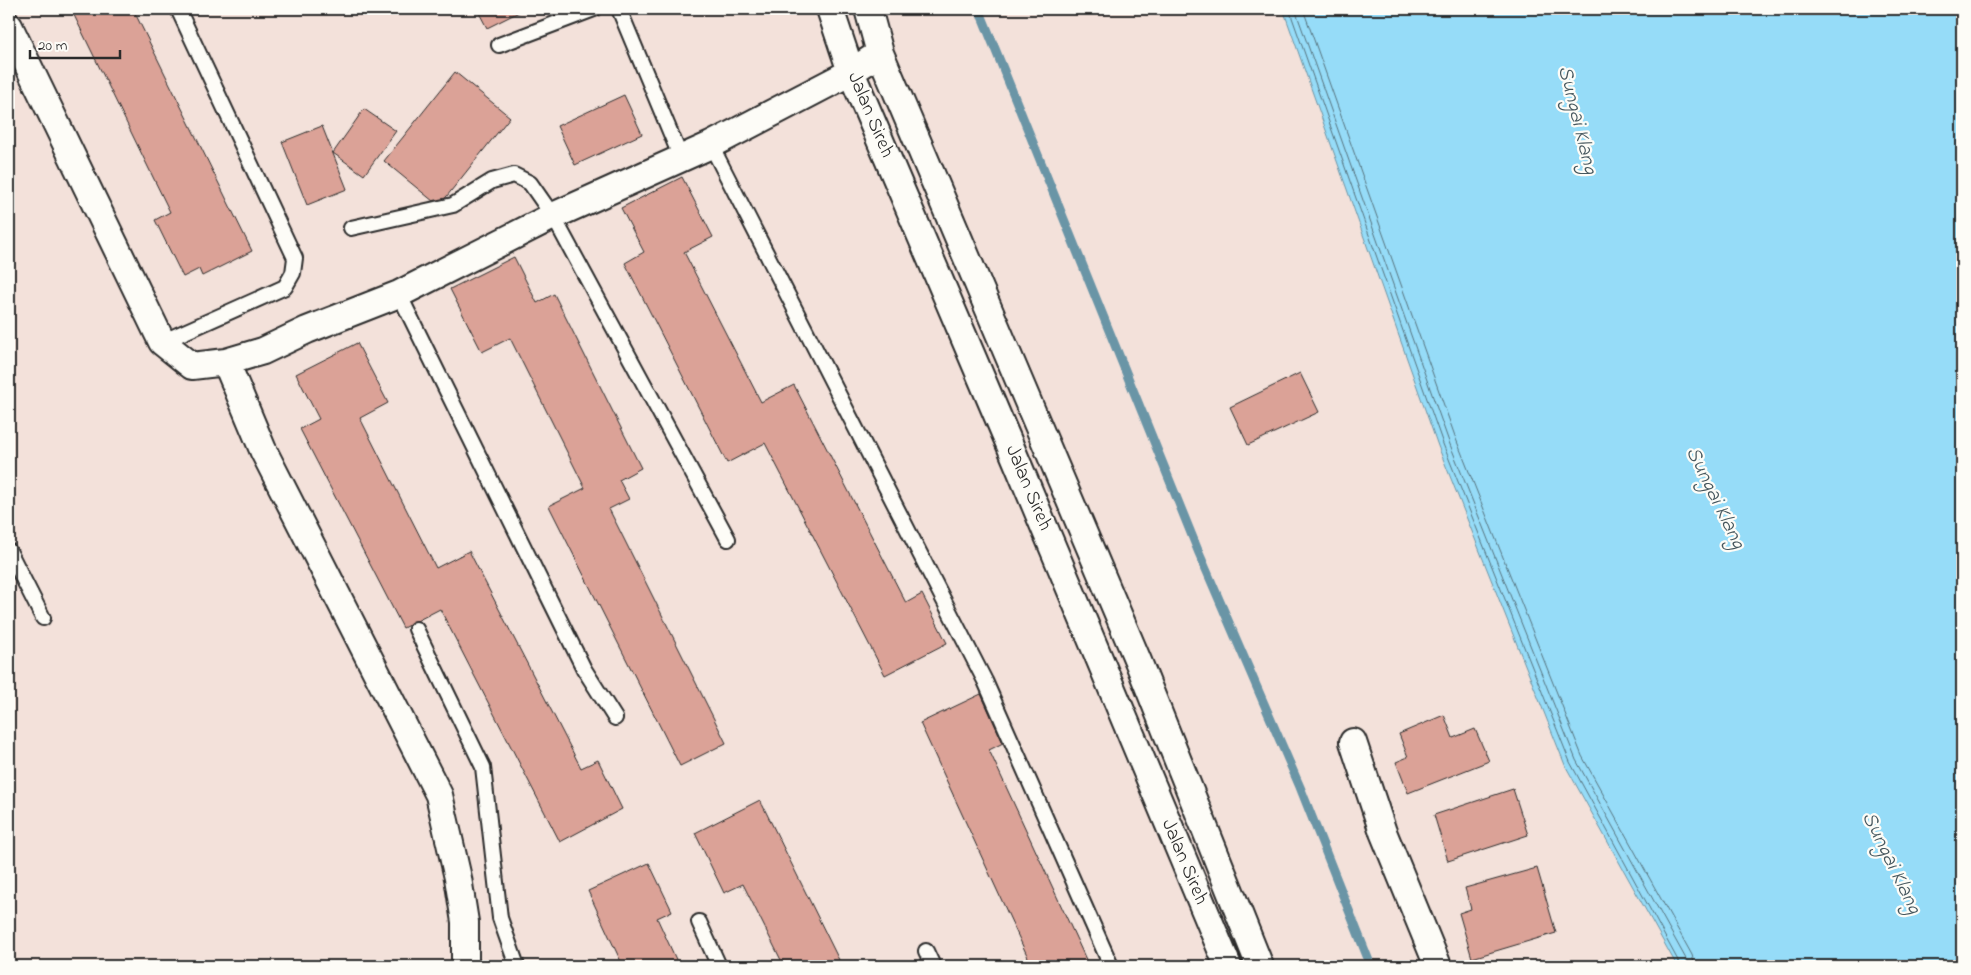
<svg xmlns="http://www.w3.org/2000/svg" width="1971" height="975" viewBox="0 0 1971 975" font-family="'Indie Flower',sans-serif">
<style>
.water{fill:#96dcf8;stroke:#6b95a6}
.lines{fill:none;stroke-linecap:round;stroke-linejoin:round}
.shore{stroke:#56727d;stroke-width:1}
.stream{stroke:#6b95a6;stroke-width:9}
.building{fill:#dba297;stroke:#2b2b2b}
.service-casing{stroke:#2b2b2b;stroke-width:18}
.minor-casing{stroke:#2b2b2b;stroke-width:30}
.service{stroke:#fdfcf7;stroke-width:14}
.minor{stroke:#fdfcf7;stroke-width:26}
.labels{text-anchor:middle;dominant-baseline:central;stroke-width:4.5;stroke-linejoin:round;paint-order:stroke}
.street-label{font-size:20px;fill:#2b2b2b;stroke:#fdfcf7}
.water-label{font-size:21px;font-style:italic;fill:#46575e;stroke:#fdfcf7}
</style>
<rect width="100%" height="100%" fill="#f3e1da"/>
<filter id="ink" filterUnits="userSpaceOnUse"><feTurbulence type="fractalNoise" baseFrequency=".02" numOctaves="2"/><feDisplacementMap in="SourceGraphic" scale="10" xChannelSelector="R" yChannelSelector="G"/><feConvolveMatrix kernelMatrix="1 2 1 2 8 2 1 2 1" color-interpolation-filters="sRGB"/></filter>
<g filter="url(#ink)">
<path class="water" d="M1283,9H1962V966H1677L1565,765L1438,446Z"/>
<g class="lines">
<path class="shore" d="M1289,9L1443,444L1570,762L1681,966
M1295,9L1449,442L1576,760L1686,959L1687,966
M1303,9L1456,439L1582,756L1692,955L1695,966"/>
<path class="stream" d="M979,9L1199,553L1300,787L1371,966"/>
</g>
<path class="building" d="M71,9H133L252,251L202,276L199,269L183,277L155,220L170,212Z
M477,9H525L487,28Z
M455,72L510,117L439,206L384,161Z
M624,95L642,134L575,165L557,126Z
M364,109L396,131L364,175L333,153Z
M322,126L347,189L307,205L282,142Z
M682,177L713,237L684,252L761,402L794,385L906,603L922,594L947,643L885,675L765,443L727,463L625,263L644,252L621,208Z
M514,257L537,303L554,294L641,468L619,480L629,499L609,509L726,743L680,766L549,506L585,488L510,338L482,352L450,289Z
M357,343L388,403L360,418L436,568L469,551L581,768L598,760L622,809L560,842L440,609L403,628L300,429L319,419L296,374Z
M1300,373L1319,412L1248,445L1230,407Z
M981,694L1003,743L989,750L1089,966H1032L920,723Z
M1444,715L1453,738L1475,729L1489,761L1408,793L1396,762L1408,757L1399,734Z
M1513,789L1528,835L1448,861L1434,815Z
M760,800L842,966H784L743,884L724,893L695,833Z
M649,863L672,911L657,918L679,966H623L588,891Z
M1537,868L1556,933L1472,958L1459,913L1471,909L1465,888Z"/>
<g class="lines">
<g class="service-casing">
<path id="service" d="M619,9L681,158
M499,45L594,9
M711,145L985,681L1111,966
M351,228L453,205L492,181L514,175L530,183L553,216L728,539
M399,294L584,669L615,718
M162,342L285,287L293,273L295,258L178,9
M9,551L43,618
M416,629L483,767L500,918L517,966
M699,922L719,966
M926,951L933,966"/>
</g>
<g class="minor-casing">
<path id="minor" d="M830,9L851,72L1009,443L1228,966
M868,9L880,53L1138,661L1260,966
M9,26L162,342L192,366L226,362
M1353,742L1383,832L1438,966
M465,966V922L458,878L439,795L263,450L226,362L263,351L307,330L399,294L553,216L711,145L851,72L880,53"/>
</g>
<use href="#service" class="service"/>
<use href="#minor" class="minor"/>
</g>
</g>
<g class="labels">
<g class="street-label">
<text transform="translate(870 115) rotate(67)">Jalan Sireh</text>
<text transform="translate(1028 488) rotate(67)">Jalan Sireh</text>
<text transform="translate(1184 862) rotate(67)">Jalan Sireh</text>
</g>
<g class="water-label">
<text transform="translate(1577 120) rotate(76)">Sungai Klang</text>
<text transform="translate(1715 498) rotate(64)">Sungai Klang</text>
<text transform="translate(1891 863) rotate(64)">Sungai Klang</text>
</g>
</g>
<rect width="1971" height="975" fill="none" stroke="#fdfcf7" stroke-width="30"/>
<rect x="15" y="15" width="1941" height="945" fill="none" stroke="#2b2b2b" stroke-width="2" filter="url(#ink)"/>
<path d="M30 50v8h90v-8" fill="none" stroke="#2b2b2b" stroke-width="2.5"/>
<text x="38" y="50" font-size="15" fill="#2b2b2b" stroke="#fdfcf7" stroke-width="4" paint-order="stroke">20 m</text>
</svg>
